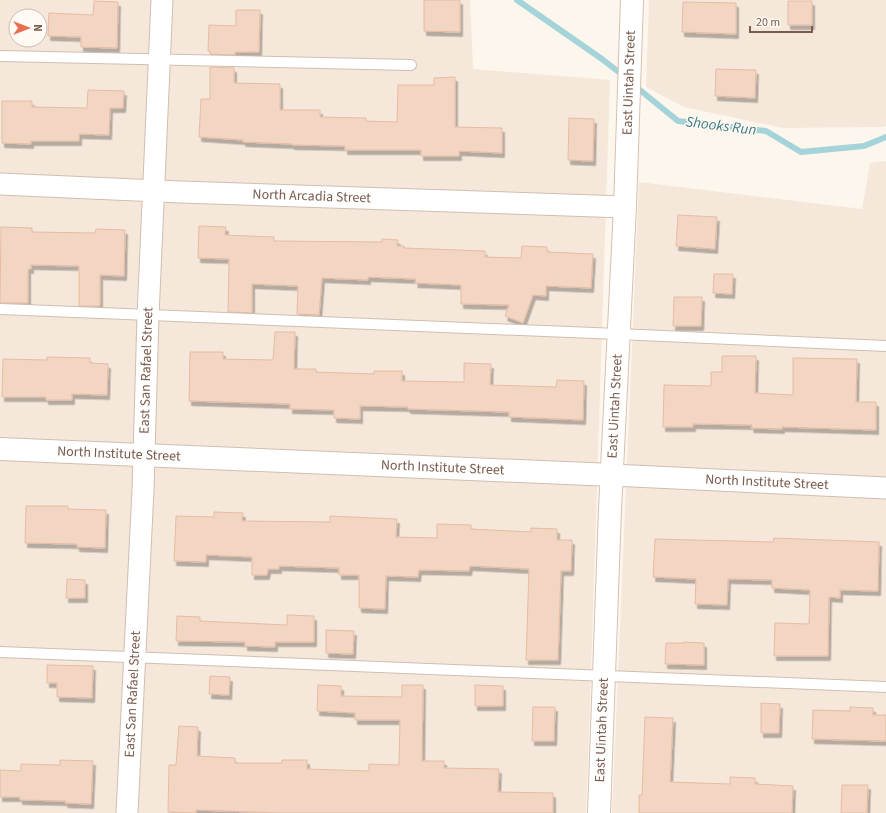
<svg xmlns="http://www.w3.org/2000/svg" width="886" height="813" viewBox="0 0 886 813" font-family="'Source Sans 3',sans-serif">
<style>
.residential{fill:#f5e8da;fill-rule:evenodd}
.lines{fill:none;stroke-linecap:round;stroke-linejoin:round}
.stream{stroke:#a5d3da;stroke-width:6}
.building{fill:#f3d5c3;stroke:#e6bba3;filter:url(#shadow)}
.service-casing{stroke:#d1beb0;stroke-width:12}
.minor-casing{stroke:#d1beb0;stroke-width:23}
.tertiary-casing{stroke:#d1beb0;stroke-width:24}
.secondary-casing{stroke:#d6c0b0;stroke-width:24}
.service{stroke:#fff;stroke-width:10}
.minor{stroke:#fff;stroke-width:21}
.tertiary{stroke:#fff;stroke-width:22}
.secondary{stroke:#fff;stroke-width:22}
.labels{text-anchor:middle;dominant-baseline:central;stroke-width:3;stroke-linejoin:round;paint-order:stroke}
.street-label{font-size:14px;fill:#7a5c4d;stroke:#fffaf3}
.water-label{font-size:15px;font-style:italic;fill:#437c86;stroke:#fffaf3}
</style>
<defs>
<filter id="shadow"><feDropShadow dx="2.5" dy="4.5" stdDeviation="0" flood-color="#0004"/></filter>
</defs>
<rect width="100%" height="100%" fill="#fdf6ec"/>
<path class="residential" d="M0,0H470L473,69L610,80L590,705L586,813H0ZM16,16H40V40H16Z
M649,0H886V126L882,127L783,128L684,107L646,87Z
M886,161V813H612L639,182L862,209L870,163Z"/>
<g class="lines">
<path class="stream" d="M517,0L602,59L625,77
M635,86L678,121L766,131L801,152L864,146L886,137"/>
</g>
<path class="building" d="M424,0H460V32L424,31Z
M94,1L118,2L117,48L81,47V37L48,36L49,13L93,15Z
M788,1H812V25H788Z
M683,2L736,3V34L682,32Z
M236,10H260L259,52H235V55L210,54V51H208L209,25L236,26Z
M210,67L234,68V83L280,84V110H320V117L366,118V121L397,122L398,85H434V78L455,77V127L502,128V153L459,151V156H421V150H345V146L292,145V144L243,142V140L199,137L201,99H210Z
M716,69L756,70L755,98L715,96Z
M88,90L124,91L123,108H110L109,135L79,134V141H31V144L2,143V101H32V107L87,108Z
M569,118L594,119L593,161L568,160Z
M678,215L717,217L715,249L676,246Z
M199,226L226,227L225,235L274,237V241L382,242V239L398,240L397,246H404V248L485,251V257L521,258L522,246L547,247V252L593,254L591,288L546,286V296L533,295L523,323L505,316L509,305L461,304V285L415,283L416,279L368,277V280L322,278L319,315L297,314L298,286L252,284V313L228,312L229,259L198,258Z
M1,227L32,228V232L95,233L96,229L125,230L124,276L100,275V306H79V266L31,265V269H28V303H0Z
M714,274H733L732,294L713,293Z
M674,297H702L701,326H673Z
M275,332H295L294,369H316V372L374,374V371H402V381L464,382V363L491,364L490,385L556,387L557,380L584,381L583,420L509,417V412L408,409V407L360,406V419L334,418V410L290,409V404L189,401L190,352H223V359L273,360Z
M722,356H756L755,393L793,395V358L857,359L856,402H876V430L782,427V429L751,428L752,425L693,424V427H663L664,385L711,386V372H722Z
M47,357L90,358V363L108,364L107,395L72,394V400H46V397H2L3,359L47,360Z
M26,506H68V509L106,510L105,548L77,547V544L25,543Z
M214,512L243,513L242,521L330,522V516L397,519L396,537L437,538V524L471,525V529L531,532V528L557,529V540H572L571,571H561L558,660H526L529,569L470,566L469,571L419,570L418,577L386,576L385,609L359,608V575H339V568L279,566V569H268L267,575H252V557L206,555V562L174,561L176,516L214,517Z
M774,538L879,542L878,591L840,590V598L829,597L828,656H774L775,623L809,624L810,590L772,588V580L728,579L727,605L695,604L696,579L653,577L655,539L773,542Z
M67,579L85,580V598H66Z
M287,615L314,616V642H275V647L245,646V642L176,641L177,616L200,617V621L287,625Z
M326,630L354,631L353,654L326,653Z
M684,642L704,643V665L665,664L666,643H684Z
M47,665L93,666L92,698L57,697V683H47Z
M210,676L230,677L229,695L209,694Z
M318,685L341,686V696L402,697V685H423L422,761H444V768L499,769L498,792L553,793V813H281L196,810V813L168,812L169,765H176L179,726L198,727L197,756L235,758V763H282V760H307V769L369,771V764L399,765L400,720H355V713L317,711Z
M475,685L503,686V706H475Z
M761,703L780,704L779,733H761Z
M533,707H555L554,741H532Z
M850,707L873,708V715H886V741L812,739L813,710L850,711Z
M645,717L673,718L670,782L730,784V777L755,778V784L793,786L792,813H639V795H642Z
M60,760L93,761L91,804L65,803L66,801L20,800V797H0V770L21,771V764L60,765Z
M842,785H868L867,813H841Z"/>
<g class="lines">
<g class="service-casing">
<path id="service" d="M0,56L411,65
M0,309L618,334L886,346
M0,652L886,687"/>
</g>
<g class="minor-casing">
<g id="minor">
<path id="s1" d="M0,184L181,192L625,207"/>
<path id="s2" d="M612,475L886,488"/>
<path id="s3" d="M127,813L143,490L148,316L162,0"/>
</g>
</g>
<g class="tertiary-casing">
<g id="tertiary">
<path id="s4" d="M0,449L612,475"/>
</g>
</g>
<g class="secondary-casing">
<g id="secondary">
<path id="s5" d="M599,813L610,509L625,207L632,0"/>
</g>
</g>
<use href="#service" class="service"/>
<use href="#minor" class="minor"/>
<use href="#tertiary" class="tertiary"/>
<use href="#secondary" class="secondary"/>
</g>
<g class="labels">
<g class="street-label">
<text stroke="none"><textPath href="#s5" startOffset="731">East Uintah Street</textPath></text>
<text stroke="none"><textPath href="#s1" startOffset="312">North Arcadia Street</textPath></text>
<text stroke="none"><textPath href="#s3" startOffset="443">East San Rafael Street</textPath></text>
<text stroke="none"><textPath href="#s5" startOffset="407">East Uintah Street</textPath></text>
<text stroke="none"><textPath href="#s4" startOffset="119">North Institute Street</textPath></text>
<text stroke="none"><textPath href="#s4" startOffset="443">North Institute Street</textPath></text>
<text stroke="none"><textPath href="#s2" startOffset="155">North Institute Street</textPath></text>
<text stroke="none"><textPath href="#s3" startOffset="119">East San Rafael Street</textPath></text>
<text stroke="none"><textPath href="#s5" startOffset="83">East Uintah Street</textPath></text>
</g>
<g class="water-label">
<text transform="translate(721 126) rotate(7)">Shooks Run</text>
</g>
</g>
<g transform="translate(28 28) rotate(90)"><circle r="19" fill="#fffaf3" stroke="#cabbb1"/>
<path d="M0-3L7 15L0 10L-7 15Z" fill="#e76f51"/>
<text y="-6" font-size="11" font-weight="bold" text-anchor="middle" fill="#7a5c4d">N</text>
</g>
<path d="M750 26v6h62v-6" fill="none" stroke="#7a5c4d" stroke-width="2"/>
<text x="756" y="26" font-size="12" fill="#7a5c4d" stroke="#fffaf3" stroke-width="3" paint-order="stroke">20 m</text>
</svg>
